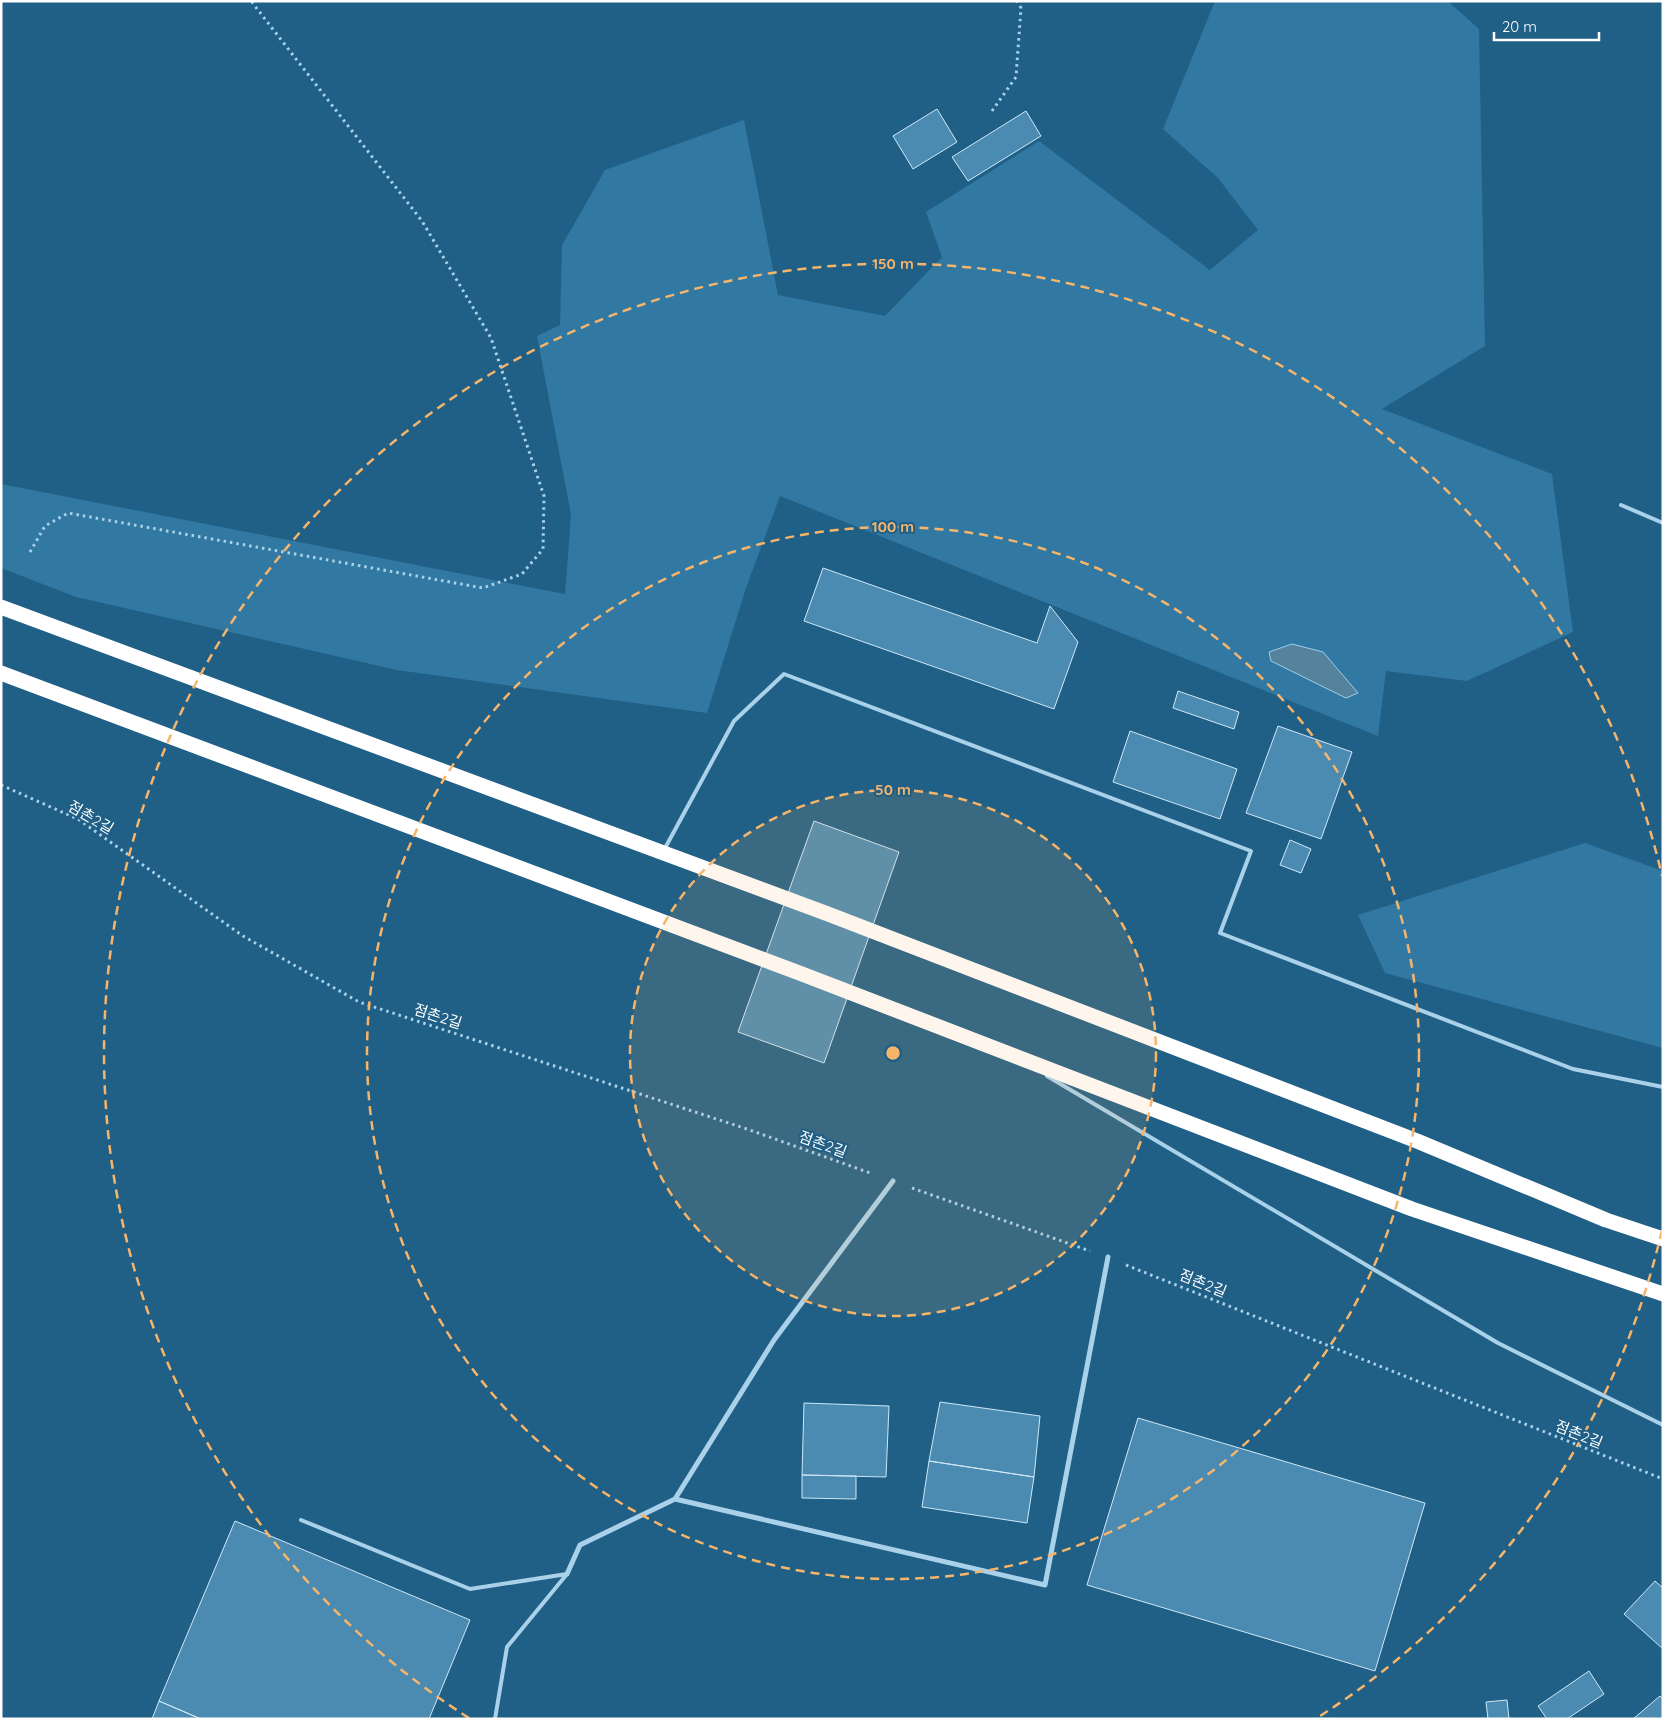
<svg xmlns="http://www.w3.org/2000/svg" width="1664" height="1720" viewBox="0 0 1664 1720" font-family="Quicksand,'Noto Sans KR',sans-serif">
<style>
.green{fill:#3178a2}
.water{fill:#55829c;stroke:#9dcfeb}
.building{fill:#4c8bb1;stroke:#cee8f7}
.lines{fill:none;stroke-linecap:round;stroke-linejoin:round}
.path{stroke:#a9d2ea;stroke-width:3;stroke-dasharray:2.5 4;stroke-linecap:butt}
.service{stroke:#a9d2ea;stroke-width:4}
.minor{stroke:#a9d2ea;stroke-width:5}
.motorway{stroke:#fff;stroke-width:15}
.ring{fill:none;stroke:#f7b56a;stroke-width:2.5;stroke-dasharray:9 6}
.labels{text-anchor:middle;dominant-baseline:central;stroke-width:4;stroke-linejoin:round;paint-order:stroke}
.street-label{font-size:15px;fill:#fff;stroke:#205f86}
.centre{fill:#f7b56a;stroke:#205f86;stroke-width:2.5}
.ring-label{font-size:15px;text-anchor:middle;font-weight:bold;fill:#f7b56a;stroke:#205f86;stroke-width:4;stroke-linejoin:round;paint-order:stroke}
</style>
<rect width="100%" height="100%" fill="#205f86"/>
<path class="green" d="M1215,1H1448L1479,29L1485,346L1382,409L1552,474L1573,632L1467,681L1386,671L1378,736L780,496L746,588L707,713L397,670L76,597L1,568V484L565,594L571,515L537,336L560,325L562,245L605,170L744,120L778,295L885,316L942,257L926,212L1039,141L1210,270L1258,230L1218,178L1163,129Z
M1585,843L1663,871V1048L1385,973L1358,915Z"/>
<path class="water" d="M1292,644L1323,652L1358,693L1346,698L1271,661L1269,652Z"/>
<path class="building" d="M937,109L957,142L913,169L893,136Z
M1026,111L1041,136L968,181L952,157Z
M823,568L1037,643L1050,606L1078,642L1054,709L804,621Z
M1178,691L1239,712L1234,729L1173,708Z
M1278,726L1352,752L1321,839L1246,813Z
M1130,731L1237,769L1220,819L1113,782Z
M814,821L899,852L824,1063L738,1032Z
M1290,840L1311,849L1301,873L1280,865Z
M940,1402L1040,1416L1034,1477L929,1461Z
M804,1403L889,1406L886,1477L802,1475Z
M1138,1418L1425,1503L1375,1671L1087,1585Z
M929,1461L1034,1477L1027,1523L922,1507Z
M802,1475L856,1476V1499L802,1498Z
M235,1521L470,1620L429,1719H201L159,1701Z
M1655,1581L1663,1588V1649L1624,1614Z
M1589,1671L1604,1694L1567,1719H1547L1538,1706Z
M1660,1696L1663,1699V1719H1633Z
M1507,1700L1509,1719H1488L1486,1702Z
M159,1701L201,1719H152Z"/>
<g class="lines">
<path class="path" d="M992,111L1016,77L1021,8L1017,1
M30,552L45,526L68,513L483,588L522,574L543,549L544,496L491,338L422,221L251,1
M1,785L78,819L243,936L359,1002L747,1129L873,1174
M912,1188L1090,1251
M1126,1265L1663,1479"/>
<path class="service" d="M1621,505L1663,523
M664,850L734,721L784,674L1251,851L1220,933L1573,1069L1663,1087
M1047,1076L1498,1343L1663,1425
M301,1520L470,1589L567,1574
M495,1719L507,1647L567,1574"/>
<path class="minor" d="M675,1499L774,1340L893,1181
M567,1574L580,1545L675,1499L1045,1585L1108,1257"/>
<path class="motorway" d="M1,607L828,914L1417,1141L1606,1220L1663,1239
M1,673L802,974L1412,1209L1663,1294"/>
</g>
<circle cx="893" cy="1053" r="263" fill="#f7b56a" fill-opacity=".12"/>
<g class="ring">
<circle cx="893" cy="1053" r="263"/>
<circle cx="893" cy="1053" r="526"/>
<path d="M1662 1230A789 789 0 0 1 1317 1718M469 1718A789 789 0 1 1 1662 876"/>
</g>
<g class="labels">
<g class="street-label">
<text transform="translate(91 817) rotate(31)">점촌2길</text>
<text transform="translate(438 1016) rotate(18)">점촌2길</text>
<text transform="translate(823 1144) rotate(20)">점촌2길</text>
<text transform="translate(1203 1283) rotate(22)">점촌2길</text>
<text transform="translate(1579 1434) rotate(22)">점촌2길</text>
</g>
</g>
<circle cx="893" cy="1053" r="8" class="centre"/>
<g class="ring-label">
<text x="893" y="269">150 m</text>
<text x="893" y="532">100 m</text>
<text x="893" y="795">50 m</text>
</g>
<rect width="1664" height="1720" fill="none" stroke="#ffffff" stroke-width="5"/>
<path d="M1494 32v8h105v-8" fill="none" stroke="#ffffff" stroke-width="2.5"/>
<text x="1502" y="32" font-size="15" fill="#ffffff" stroke="#205f86" stroke-width="4" paint-order="stroke">20 m</text>
</svg>
